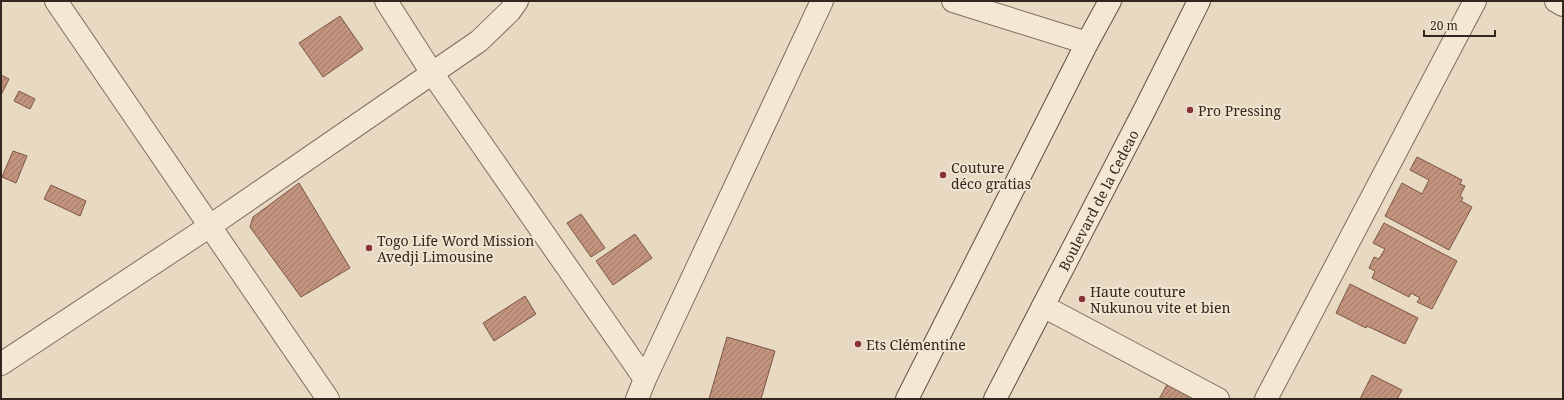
<svg xmlns="http://www.w3.org/2000/svg" width="1564" height="400" viewBox="0 0 1564 400" font-family="'Noto Serif',serif">
<style>
.building{fill:url(#building-hatch);stroke:#7c5544}
.lines{fill:none;stroke-linecap:round;stroke-linejoin:round}
.minor-casing{stroke:#806c5c;stroke-width:24}
.secondary-casing{stroke:#624d3f;stroke-width:24}
.minor{stroke:#f4e8d5;stroke-width:22}
.secondary{stroke:#f4e8d5;stroke-width:22}
.poi-dot{fill:#88333c;stroke:#f1e5d1;stroke-width:1.5}
.labels{text-anchor:middle;dominant-baseline:central;stroke-width:4;stroke-linejoin:round;paint-order:stroke}
.poi-label{font-size:14px;fill:#32261e;stroke:#f1e5d1;text-anchor:start}
.street-label{font-size:14px;fill:#32261e;stroke:#f1e5d1}
</style>
<defs>
<pattern id="building-hatch" width="6" height="6" patternUnits="userSpaceOnUse"><rect width="6" height="6" fill="#c2937d"/><path d="M-1 1l2-2M0 6l6-6M5 7l2-2" fill="none" stroke="#9e7866"/></pattern>
</defs>
<rect width="100%" height="100%" fill="#e8d9c3"/>
<path class="building" d="M340,16L363,49L323,77L299,43Z
M1,75L9,79L1,95Z
M19,91L35,99L30,109L14,101Z
M13,151L27,156L16,183L2,177Z
M1417,157L1462,180L1460,184L1465,186L1460,196L1463,198L1461,201L1472,207L1449,250L1385,216L1402,183L1422,194L1429,180L1410,170Z
M299,183L350,268L301,297L250,227L253,217Z
M51,185L86,201L80,216L44,199Z
M581,214L605,248L591,257L567,223Z
M1384,223L1457,261L1432,309L1417,302L1420,298L1411,293L1409,297L1372,278L1375,271L1369,268L1374,257L1379,259L1385,249L1373,243Z
M635,234L652,258L613,285L596,261Z
M1350,284L1418,318L1405,344L1367,326L1366,328L1336,313Z
M525,296L536,314L494,341L483,323Z
M727,337L775,351L761,399H709Z
M1372,375L1402,390L1397,399H1360Z
M1168,383L1199,399H1159Z"/>
<g class="lines">
<g class="minor-casing">
<path id="minor" d="M56,1L328,399
M386,1L432,73L645,379L637,399
M953,1L1087,43
M1556,1L1563,5
M1043,306L1218,399
M1,364L210,226L479,41L510,11L517,1
M645,379L822,1
M1266,399L1475,1"/>
</g>
<g class="secondary-casing">
<g id="secondary">
<path d="M907,399L1087,43L1110,1"/>
<path id="s1" d="M995,399L1144,111L1199,1"/>
</g>
</g>
<use href="#minor" class="minor"/>
<use href="#secondary" class="secondary"/>
</g>
<g class="poi-dot">
<circle cx="1190" cy="110" r="4"/>
<circle cx="943" cy="175" r="4"/>
<circle cx="369" cy="248" r="4"/>
<circle cx="1082" cy="299" r="4"/>
<circle cx="858" cy="344" r="4"/>
</g>
<g class="labels">
<g class="poi-label">
<text x="1198" y="110">Pro Pressing</text>
<text x="951" y="167">Couture<tspan x="951" dy="16">déco gratias</tspan></text>
<text x="377" y="240">Togo Life Word Mission<tspan x="377" dy="16">Avedji Limousine</tspan></text>
<text x="1090" y="291">Haute couture<tspan x="1090" dy="16">Nukunou vite et bien</tspan></text>
<text x="866" y="344">Ets Clémentine</text>
</g>
<g class="street-label">
<text stroke="none"><textPath href="#s1" startOffset="224">Boulevard de la Cedeao</textPath></text>
</g>
</g>
<rect width="1564" height="400" fill="none" stroke="#32261e" stroke-width="4"/>
<path d="M1424 30v6h71v-6" fill="none" stroke="#32261e" stroke-width="2"/>
<text x="1430" y="30" font-size="12" fill="#32261e" stroke="#f1e5d1" stroke-width="3" paint-order="stroke">20 m</text>
</svg>
